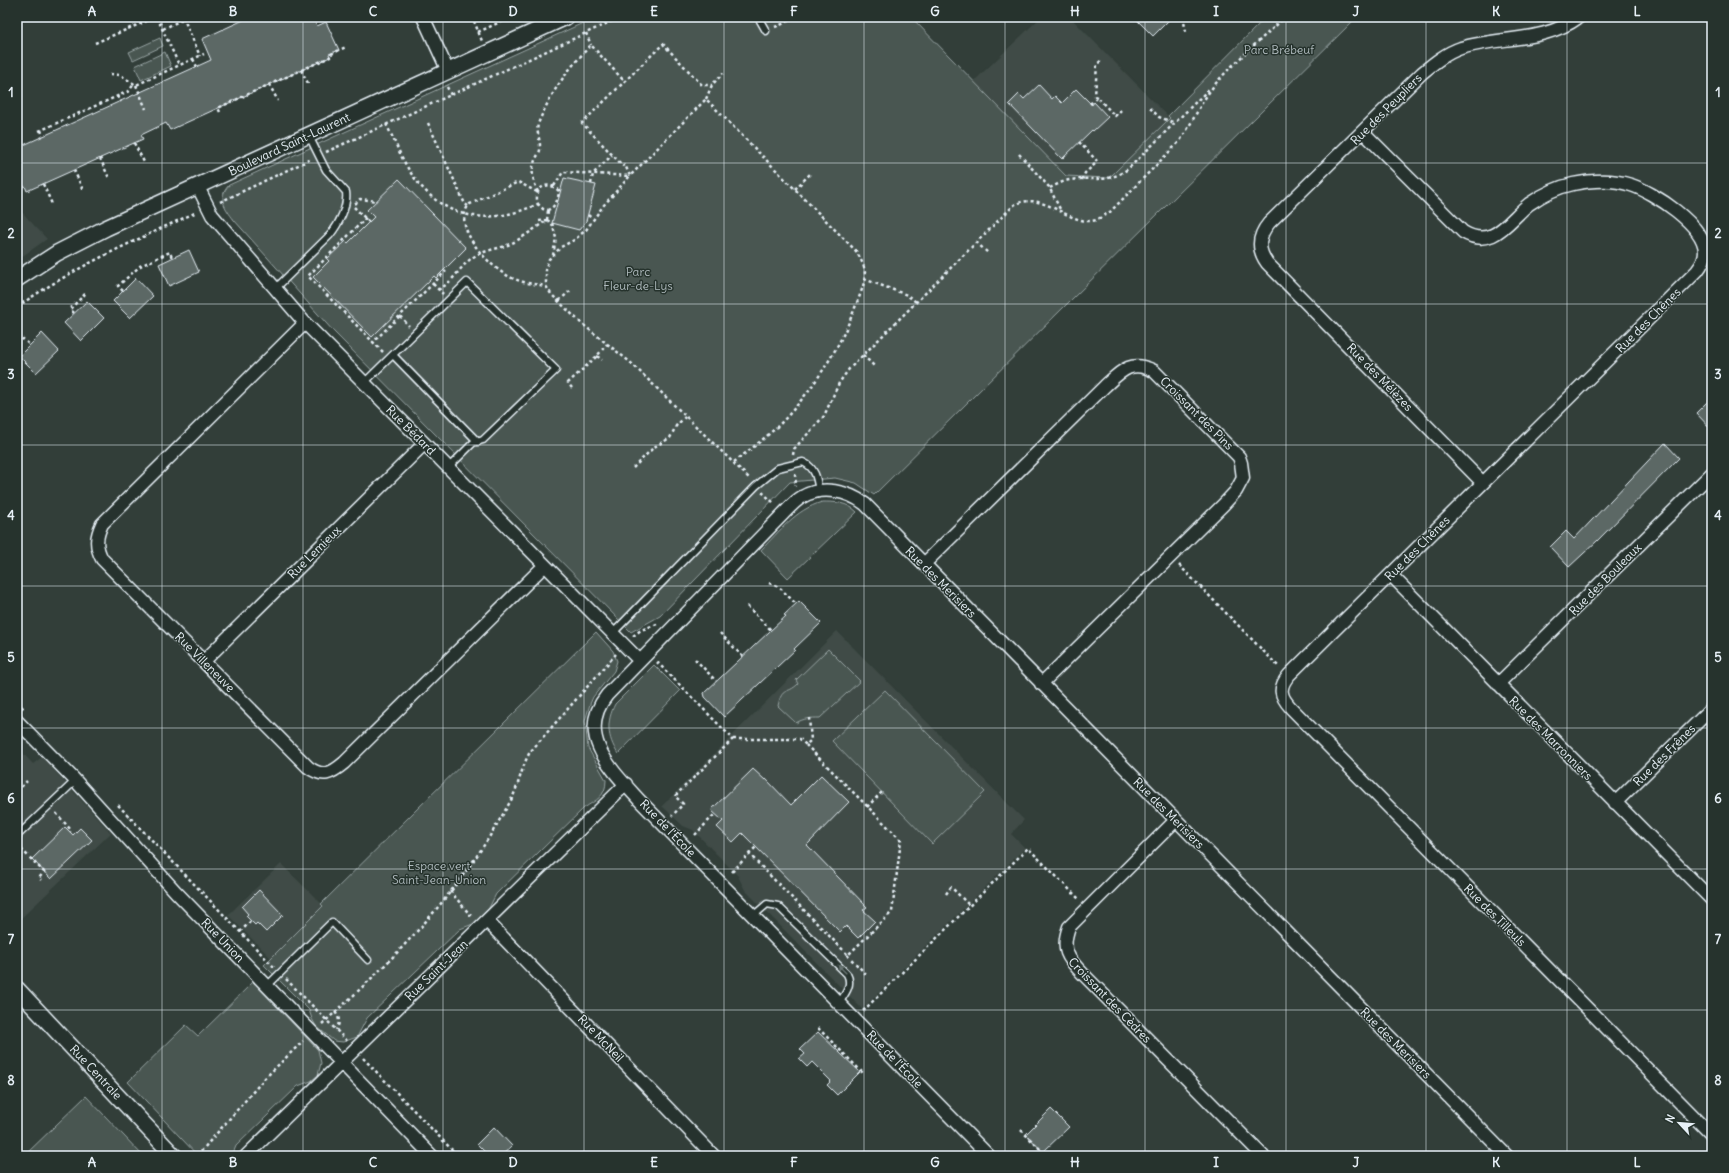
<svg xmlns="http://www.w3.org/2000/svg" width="1729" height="1173" viewBox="0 0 1729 1173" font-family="Delius,sans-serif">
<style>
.built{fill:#3f4b46}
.green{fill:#495651;stroke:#98a4a4}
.building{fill:#5c6865;stroke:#e8f1f8}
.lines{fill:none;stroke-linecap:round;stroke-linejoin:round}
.service-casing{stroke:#e8f1f8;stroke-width:9}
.minor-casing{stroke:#e8f1f8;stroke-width:15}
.tertiary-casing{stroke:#e8f1f8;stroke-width:18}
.path{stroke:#e8f1f8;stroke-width:2.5;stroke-dasharray:3 3;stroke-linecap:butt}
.service{stroke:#26332d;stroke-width:6}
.minor{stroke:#26332d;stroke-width:12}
.tertiary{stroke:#26332d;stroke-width:15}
.oneway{fill:#6a7674}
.grid{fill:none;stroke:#e8f1f8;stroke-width:1;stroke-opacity:0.55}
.labels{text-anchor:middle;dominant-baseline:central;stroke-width:3;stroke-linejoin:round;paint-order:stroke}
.park-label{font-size:12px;fill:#b0bbbe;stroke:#26332d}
.street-label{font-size:12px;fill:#e8f1f8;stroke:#26332d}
.neatline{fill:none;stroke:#e8f1f8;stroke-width:1.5}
.grid-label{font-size:13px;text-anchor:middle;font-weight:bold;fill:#e8f1f8}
</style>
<rect width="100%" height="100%" fill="#323e39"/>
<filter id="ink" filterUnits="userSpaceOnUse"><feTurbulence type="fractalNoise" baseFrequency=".025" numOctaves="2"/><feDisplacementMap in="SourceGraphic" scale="8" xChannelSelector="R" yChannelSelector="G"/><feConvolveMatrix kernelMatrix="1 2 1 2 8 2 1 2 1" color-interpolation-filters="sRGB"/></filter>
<g filter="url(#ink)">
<path class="built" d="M1041,17H1070L1170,118L1112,175L1107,178L1066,176L973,82Z
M17,207L47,239L17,260Z
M837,631L1024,820L1011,834L1025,848L862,1009L745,890L738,876L693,830L683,826L662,806Z
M17,747L33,764L42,757L111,833L17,922Z
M281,864L324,906L271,958L228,915Z"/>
<path class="green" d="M596,17H911L1066,176L1107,178L1112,175L1170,118L1168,116L1266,17H1357L874,495L856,483L835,478L790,482L660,616L631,632L334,332L234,220C225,208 217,198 229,185Z
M160,38L163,46L133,60L129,52Z
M165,52L171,66L141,80L135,66Z
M822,502C835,502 847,502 857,512L788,578L761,550C780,531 795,510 822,502Z
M596,632L613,651L617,661L614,671L593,697L590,704L585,721L588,748L606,780C606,797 596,800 584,808L496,894L489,908L473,924L460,929L367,1018L357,1037L343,1042L334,1041L316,1026L312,1019L309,1010L264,965L323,906L321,904Z
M828,649L860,681L820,718C811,718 804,718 796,723L778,706C782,686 787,695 798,684L796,680Z
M654,665L680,691L618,754C607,737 606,722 615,704Z
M885,690L985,792L932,844L832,741Z
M253,982L318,1050L321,1063L318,1075L311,1081L298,1086L236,1146L232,1156H198L128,1082L186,1025L198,1036Z
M86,1096L143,1156H26L25,1155Z"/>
<path class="building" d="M250,17H313L317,26L326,22L339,50L329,54L330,57L170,130L166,123L141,135L143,139L134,143L27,191L25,186L17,190V148L211,60L202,39Z
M1134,17H1172L1153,36Z
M1039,85L1052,99L1055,96L1062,103L1076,89L1092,105L1094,102L1108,117L1093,131L1092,130L1062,159L1009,104L1019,94L1024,99Z
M564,178L596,185L586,221L579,230L552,223Z
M399,179L466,248L436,278L434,276L372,337L313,277L329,261L327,259L346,241L348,243L374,217L367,210Z
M189,250L199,272L169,286L159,264Z
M136,278L153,296L130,318L113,301Z
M87,301L104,318L81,341L64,323Z
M42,333L59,351L36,373L19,356Z
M1712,397V430L1696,413Z
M1665,443L1679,458L1597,541L1569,567L1550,547L1566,531L1574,539Z
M799,601L821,623L794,649L795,650L724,717L705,697L704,693L786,616L784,615Z
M753,769L765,780L766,779L791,805L821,775L849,802L807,845L867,907L863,910L875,921L858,938L846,926L840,932L742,833L733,842L717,827L723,821L711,810Z
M65,827L73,835L80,828L92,840L51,879L32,859Z
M259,890L283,915L266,932L257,923L255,925L246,916L248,914L242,907Z
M818,1032L860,1072L837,1095L827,1085L831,1081L812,1062L807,1067L799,1059L805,1054L800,1049Z
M1051,1109L1069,1127L1043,1152L1026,1134Z
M494,1127L512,1146L501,1156H489L477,1144Z"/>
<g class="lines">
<g class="service-casing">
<path id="service" d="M758,17L766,31
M275,289L330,235C339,224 348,206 346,192L326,170L309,136
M393,355L478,442
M364,383L467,282L556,370L483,440L473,443L448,468
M612,634L756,486L778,468L803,462C816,468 817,479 819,492
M17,836L75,781
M753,916L767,904L778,906L847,974C853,985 845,994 839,1003
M267,986L332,922L368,960"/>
</g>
<g class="minor-casing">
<path id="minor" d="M423,17L448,71
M1363,132L1463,232C1493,250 1508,221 1529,204C1542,195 1558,187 1573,184C1592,180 1613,179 1631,185C1653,192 1705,225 1705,252C1705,259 1701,266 1697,271L1289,675C1278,688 1280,696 1291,708L1712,1135
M198,187L212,215L305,323L640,661
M305,323L102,524C96,537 95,546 102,559L308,767C323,778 331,774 344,763L544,566
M1483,483L1267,263C1257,249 1258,236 1269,223L1422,73C1434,63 1446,53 1461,48C1500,36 1544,43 1579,17
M924,564L1105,386C1121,371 1131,359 1154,371L1239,457L1241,463L1243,478L1236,491L1223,505L1041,684
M1391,575L1712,900
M204,661L424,444
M1498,684L1712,473
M17,721L73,778L176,892L432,1156
M1615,803L1712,708
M1176,820L1069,927C1061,949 1067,958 1083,974L1263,1156
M487,921L714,1156
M246,1156L626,784
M989,1156L641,802C614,772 574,736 607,695L783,514C789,508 795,501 802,497C822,485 848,491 865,504L1507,1156"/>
</g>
<g class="tertiary-casing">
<path id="tertiary" d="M17,279L57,253L106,228L566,17
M17,989L174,1156"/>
</g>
<path class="path" d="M163,17L160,24L179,65
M163,17H170
M183,17L200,56
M1183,17L1186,32
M474,21L482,41
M775,27L785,23L791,17
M163,29L183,19
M478,32L511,17
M586,33L591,45
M95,43L156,17
M193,59L197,67
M301,70L309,85
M110,74L120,75L136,85L204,54
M269,84L278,101
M136,85L146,109
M447,87L451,95
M117,96L121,102
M1097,97L1095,96L1097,64L1102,60
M706,99L712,85L723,73
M1090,104L1097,97L1115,116L1121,110
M1150,108L1159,117L1175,123
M220,112L218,108L330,57L329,55L346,47
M428,123L465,204L468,206
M386,124C395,141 402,161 413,176C445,221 489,226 538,204C533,190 546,178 559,191C558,200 556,206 548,210L543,209L538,204
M41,130L43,136
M39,131L129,91L134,84
M1079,142L1097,161
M134,143L144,162
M326,152L621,17
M1019,154L1049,187L1061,211
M100,158L109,178
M74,170L83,190
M1082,180L1085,173L1095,164
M43,184L52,204
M591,184L593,174L612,155
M554,186L563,172L630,176L625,165L623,166L582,123L663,44L702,85H712
M1050,188C1056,185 1063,181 1070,180C1095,176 1104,185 1128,169L1210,88
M795,189L811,173
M537,192L518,182L470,204C449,225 490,268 510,277C522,283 534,284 546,286
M538,192C533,180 530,171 536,158C538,155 541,151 540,146C540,138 536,132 538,124C551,92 567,70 591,45L625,82
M220,202L311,159
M355,204L360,199L377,201
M354,207L369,222
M588,215L594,220
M366,218L308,276L373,342
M547,220L552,223L556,238L553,255
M539,221L547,220L545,224
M976,242L988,253
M864,279L907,295L916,302
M433,284L443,294
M438,290C455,281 461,264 475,256C485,250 499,249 510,244C523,238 535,228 547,220L548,210
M123,291L118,286L140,266L170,252L172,258
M559,301L571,290
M17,307C74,267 134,241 197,212
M74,313L70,309L87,292
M400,316L409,326
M17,344L23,339L30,345
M383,352L373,342L446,271
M863,355L875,367
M597,356L602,360
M572,388L568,383L597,356L607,344
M793,455L794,449L824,416L839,383L849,369L1014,205C1044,189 1071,228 1096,220C1101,218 1106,214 1110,212L1179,142C1193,123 1201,100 1217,82C1237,59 1263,38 1285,17
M734,462C751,449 768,436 783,421C814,388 840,348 856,305C860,295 865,284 865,273C864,264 860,258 856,251L706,99L630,176L603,206L586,230L574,240L561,247L549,259L546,267V286L551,294L581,323L630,362L750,479
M633,468L654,447L670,438L676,426L685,417
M795,474L796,485L795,486
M762,492L775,504
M1179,565L1279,667
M769,583L779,587L796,604
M747,606L771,630
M720,633L743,657
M633,636L641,630L657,624
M695,659L716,681
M657,662L733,739L675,796L683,804L672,816
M17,702L25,710
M733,739H800L806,745L811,740L809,718
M17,791L27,781
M17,793L21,797
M118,805L274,967
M867,807L882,792
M56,813L71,830L70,832
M695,835L715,814
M17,845L44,872L39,878L41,880
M749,854L756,847
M732,872L749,854L848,955L892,912L901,840L806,745
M450,891L472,917
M946,894L951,887L970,906
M240,932L251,921
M847,955L866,974
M286,979L347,1041
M863,1011L1028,848L1080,900
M335,1012C340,1018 340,1023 336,1030
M322,1024C375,977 430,923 471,864C485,845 498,823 510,802C519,786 521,768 530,752L616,654
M818,1028L864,1074
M363,1058L458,1156
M1021,1130L1047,1156
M488,1155L489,1156
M197,1156L265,1078L303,1041"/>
<use href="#service" class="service"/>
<use href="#minor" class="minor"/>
<use href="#tertiary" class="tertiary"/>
</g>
<defs><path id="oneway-solid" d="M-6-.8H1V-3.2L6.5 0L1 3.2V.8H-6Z"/></defs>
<use class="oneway" href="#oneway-solid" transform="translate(842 969) rotate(-135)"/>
</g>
<path class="grid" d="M162,17V1156M303,17V1156M443,17V1156M584,17V1156M724,17V1156M864,17V1156M1005,17V1156M1145,17V1156M1286,17V1156M1426,17V1156M1567,17V1156M17,163H1712M17,304H1712M17,445H1712M17,586H1712M17,728H1712M17,869H1712M17,1010H1712"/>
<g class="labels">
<g class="park-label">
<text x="1279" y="49">Parc Brébeuf</text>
<text x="638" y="271">Parc<tspan x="638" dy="14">Fleur-de-Lys</tspan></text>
<text x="439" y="865">Espace vert<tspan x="439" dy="14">Saint-Jean-Union</tspan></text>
</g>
<g class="street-label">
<text transform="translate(1386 109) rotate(-45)">Rue des Peupliers</text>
<text transform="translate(289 144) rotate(-25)">Boulevard Saint-Laurent</text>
<text transform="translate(1648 320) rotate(-45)">Rue des Chênes</text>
<text transform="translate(1380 377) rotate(46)">Rue des Mélèzes</text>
<text transform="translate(1197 413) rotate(45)">Croissant des Pins</text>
<text transform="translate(411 430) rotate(45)">Rue Bédard</text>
<text transform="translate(1417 548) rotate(-45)">Rue des Chênes</text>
<text transform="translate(314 552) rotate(-45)">Rue Lemieux</text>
<text transform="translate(1605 579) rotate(-45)">Rue des Bouleaux</text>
<text transform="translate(941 582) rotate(45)">Rue des Merisiers</text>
<text transform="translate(205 662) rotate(45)">Rue Villeneuve</text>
<text transform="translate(1551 738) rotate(45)">Rue des Marronniers</text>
<text transform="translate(1664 755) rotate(-45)">Rue des Frênes</text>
<text transform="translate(1169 813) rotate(45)">Rue des Merisiers</text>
<text transform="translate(668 828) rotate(46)">Rue de l'École</text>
<text transform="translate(1495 915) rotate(45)">Rue des Tilleuls</text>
<text transform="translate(223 940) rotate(46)">Rue Union</text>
<text transform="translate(436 970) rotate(-44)">Rue Saint-Jean</text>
<text transform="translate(1110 1000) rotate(46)">Croissant des Cèdres</text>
<text transform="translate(601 1038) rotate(46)">Rue McNeil</text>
<text transform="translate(1396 1043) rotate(45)">Rue des Merisiers</text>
<text transform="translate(895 1059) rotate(46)">Rue de l'École</text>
<text transform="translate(96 1072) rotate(47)">Rue Centrale</text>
</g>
</g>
<rect width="1729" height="1173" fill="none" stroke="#26332d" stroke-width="44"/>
<g transform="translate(1679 1123) rotate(296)" stroke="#26332d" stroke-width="3" paint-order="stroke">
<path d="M0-3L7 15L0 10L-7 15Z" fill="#e8f1f8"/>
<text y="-6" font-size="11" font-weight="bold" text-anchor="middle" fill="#e8f1f8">N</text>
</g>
<rect x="22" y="22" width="1685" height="1129" class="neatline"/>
<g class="grid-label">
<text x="92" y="16">A</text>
<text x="233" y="16">B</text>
<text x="373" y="16">C</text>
<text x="513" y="16">D</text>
<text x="654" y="16">E</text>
<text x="794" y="16">F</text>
<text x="935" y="16">G</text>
<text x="1075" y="16">H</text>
<text x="1216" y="16">I</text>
<text x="1356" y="16">J</text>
<text x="1496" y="16">K</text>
<text x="1637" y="16">L</text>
<text x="11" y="97">1</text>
<text x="1718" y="97">1</text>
<text x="11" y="238">2</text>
<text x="1718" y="238">2</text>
<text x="11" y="379">3</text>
<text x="1718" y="379">3</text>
<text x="11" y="520">4</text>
<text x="1718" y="520">4</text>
<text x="11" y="662">5</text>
<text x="1718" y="662">5</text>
<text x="11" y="803">6</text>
<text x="1718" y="803">6</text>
<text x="11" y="944">7</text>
<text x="1718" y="944">7</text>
<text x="11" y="1085">8</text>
<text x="1718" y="1085">8</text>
<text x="92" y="1167">A</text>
<text x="233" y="1167">B</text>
<text x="373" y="1167">C</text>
<text x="513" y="1167">D</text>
<text x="654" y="1167">E</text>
<text x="794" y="1167">F</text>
<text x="935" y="1167">G</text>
<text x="1075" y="1167">H</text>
<text x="1216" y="1167">I</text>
<text x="1356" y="1167">J</text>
<text x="1496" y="1167">K</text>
<text x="1637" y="1167">L</text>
</g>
</svg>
